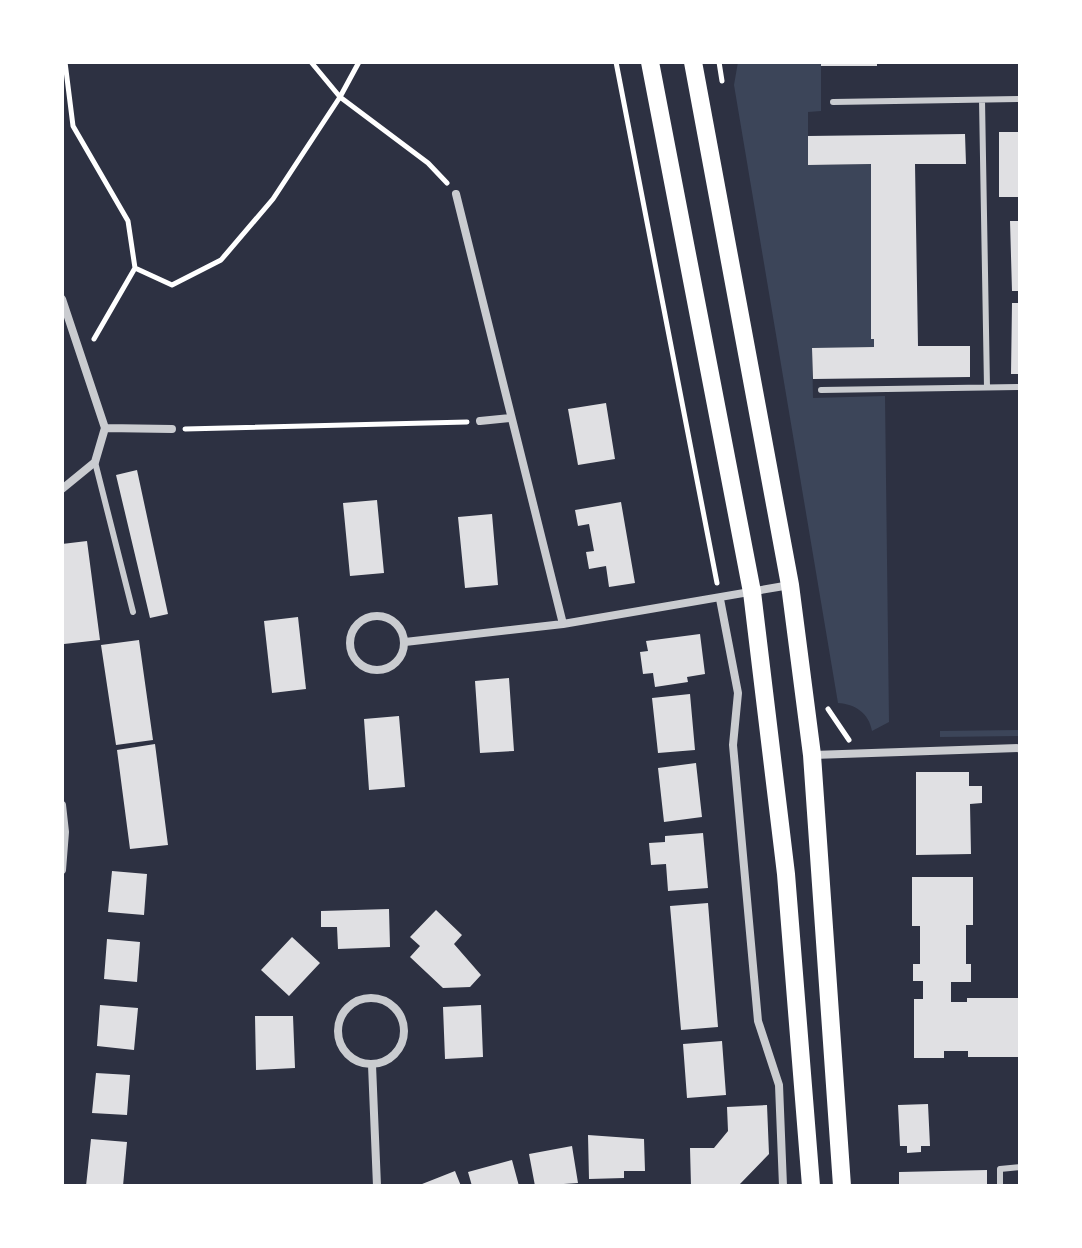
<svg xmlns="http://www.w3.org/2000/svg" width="1082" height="1248" viewBox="0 0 1082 1248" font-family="Roboto,sans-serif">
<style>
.green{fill:#3c4559}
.building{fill:#e0e0e3}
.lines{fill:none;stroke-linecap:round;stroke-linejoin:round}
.path{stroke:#fff;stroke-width:5}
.service{stroke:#caccd0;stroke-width:6}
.minor{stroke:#caccd0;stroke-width:8}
.primary{stroke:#fff;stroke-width:18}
</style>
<rect width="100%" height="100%" fill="#2d3142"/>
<path class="green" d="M738,62H821V111L808,112V165L871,164V338L874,339V347L812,349L813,398L885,396L889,722L872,731C869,713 855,704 838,703L734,85Z
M1020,730V736L940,737V731Z"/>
<path class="building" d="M821,62H877V66H821Z
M999,132H1020V197H999Z
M965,134L966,164H915L918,346H970V377L813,379L812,348L874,347V339H871V164L808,165V136Z
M1010,221H1020V291H1012Z
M1012,303H1020V374H1011Z
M606,403L615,459L578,465L568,409Z
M137,470L168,614L150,618L116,475Z
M377,500L384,573L350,576L343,503Z
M621,502L635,583L609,587L606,566L589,569L586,552L594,551L589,524L578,526L575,510Z
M492,514L498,585L465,588L458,517Z
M87,541L100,640L64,644L62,544Z
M298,617L306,689L272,693L264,621Z
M700,634L705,674L687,677L688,682L655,687L653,673L643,674L640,652L648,651L646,641Z
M139,640L153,740L116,745L101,645Z
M509,678L514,751L480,753L475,681Z
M690,694L695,750L658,753L652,698Z
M399,716L405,787L369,790L364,719Z
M155,744L168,845L130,849L117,750Z
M696,763L702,817L664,822L658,768Z
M916,772H969V786H982V803L970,804L971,854L916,855Z
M703,833L708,888L668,891L666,864L651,865L649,843L665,842V836Z
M112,871L147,874L144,915L108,912Z
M912,877H973V925H966V964H971V982H951V1002H967V998H1018L1020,1057H968V1051H944V1058H914V999H923V981H913V964H920V926H912Z
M708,903L718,1027L681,1030L670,906Z
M389,909L390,947L338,949L337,927H321V911Z
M436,910L462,935L454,944L481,975L470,987L443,988L410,957L420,946L410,937Z
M292,937L320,963L289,996L261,970Z
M107,939L140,942L137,982L104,979Z
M100,1005L138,1008L134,1050L97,1046Z
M481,1005L483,1057L445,1059L443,1007Z
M255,1016H293L295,1068L256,1070Z
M722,1041L726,1095L687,1098L683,1044Z
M96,1073L130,1075L127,1115L92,1113Z
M928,1104L930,1146H921V1152L907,1153V1146H900L898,1105Z
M767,1105L769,1154L739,1185L691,1186L690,1148H714L728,1131L727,1107Z
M588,1135L644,1139L645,1171H624V1178L589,1179Z
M91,1139L127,1142L123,1186H86Z
M572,1146L578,1183L535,1186L529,1154Z
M512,1160L519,1186H472L468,1172Z
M987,1170V1186H899V1172Z
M455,1171L461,1186H417Z"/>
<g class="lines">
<path class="path" d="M65,62L73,126L128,221L135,268L172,285L221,260L273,199L340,97L359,62
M311,62L340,97L428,163L447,183
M616,62L717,583
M719,62L722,81
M94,339L135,268
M185,429L467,422
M828,709L849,740"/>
<path class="service" d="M982,100L987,387
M833,102L1020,99
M821,390L1020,387
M95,462L133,612
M1000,1186V1169L1020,1167"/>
<path class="minor" d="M456,194L563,624
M62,299L105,428L95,462L62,489
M480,421L511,418
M105,428L172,429
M720,599L738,693L733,745L758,1021L779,1085L783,1186
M350 643a27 27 0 1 1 54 0a27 27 0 1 1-54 0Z
M405,642L563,624L790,585
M813,755L1020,748
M62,805L65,832L62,870
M338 1031a33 33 0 1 1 66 0a33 33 0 1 1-66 0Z
M372,1065L377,1186"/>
<path class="primary" d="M650,62L752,592L786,874L811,1186
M693,62L790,585L812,755L842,1186"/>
</g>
<rect width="1082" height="1248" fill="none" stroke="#ffffff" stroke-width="128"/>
</svg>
